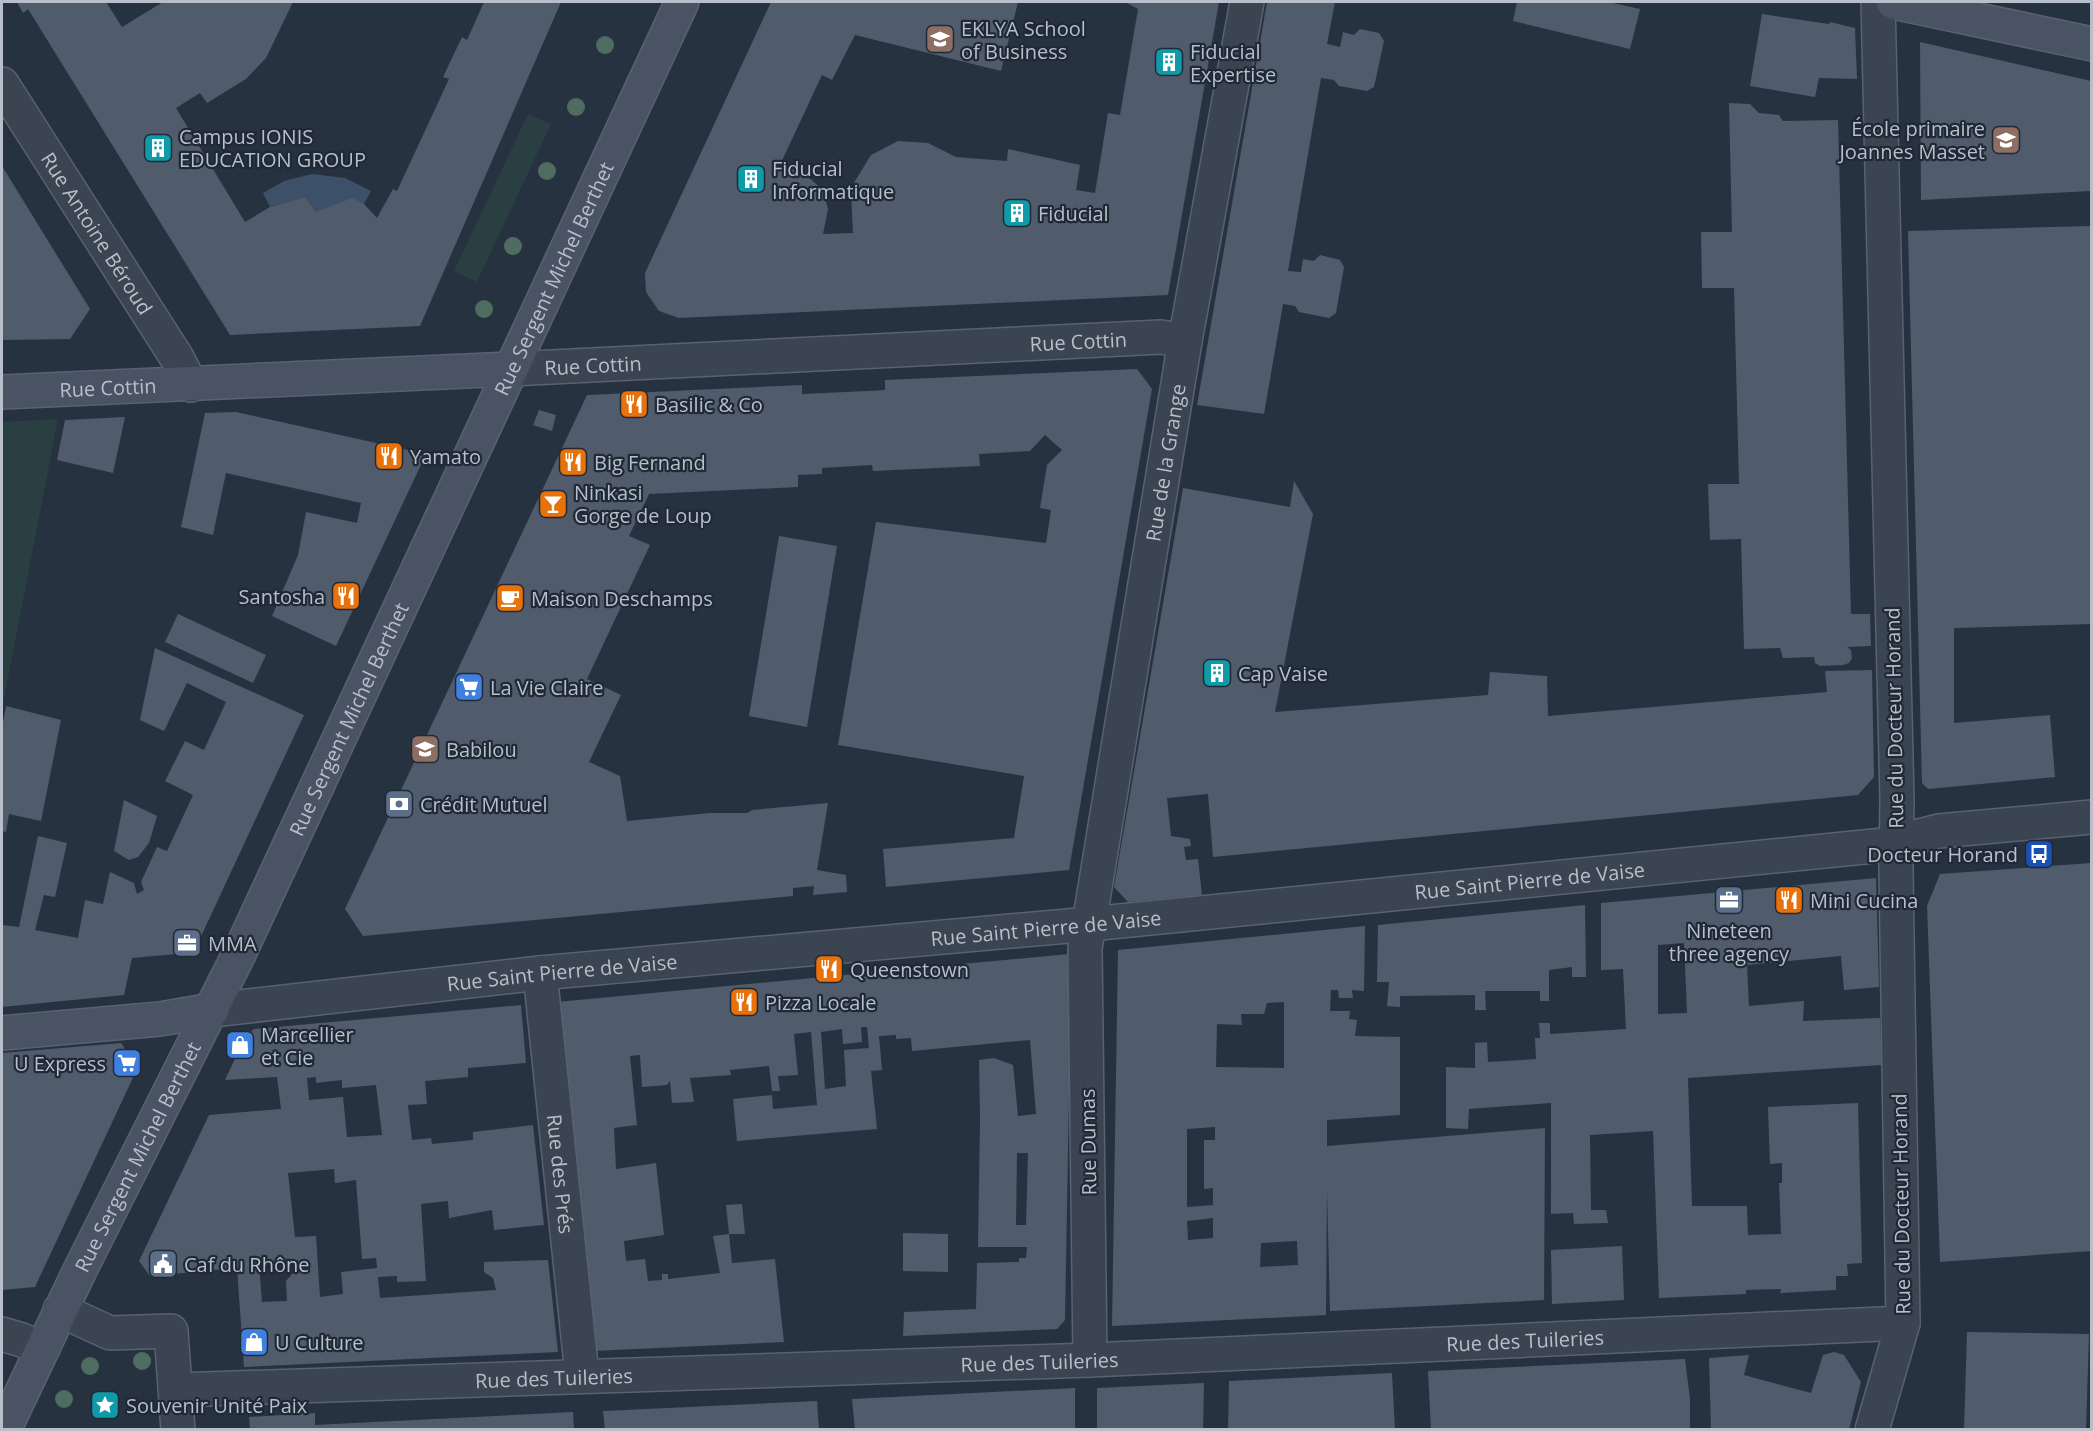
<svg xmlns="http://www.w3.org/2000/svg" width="2093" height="1431" viewBox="0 0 2093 1431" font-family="'Open Sans',sans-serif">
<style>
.green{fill:#293f42}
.water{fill:#3d5069}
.building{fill:#505b6c;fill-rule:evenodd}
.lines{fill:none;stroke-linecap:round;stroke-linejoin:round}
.street-casing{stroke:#59626e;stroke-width:36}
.secondary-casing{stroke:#59626e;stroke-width:36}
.street{stroke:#3b4451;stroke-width:33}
.secondary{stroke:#495363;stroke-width:33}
.tree{fill:#4f6c60}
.labels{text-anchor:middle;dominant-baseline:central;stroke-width:4.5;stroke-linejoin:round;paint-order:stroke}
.poi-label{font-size:20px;fill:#b8bfcb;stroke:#202936;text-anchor:start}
.street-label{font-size:20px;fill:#b8bfcb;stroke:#202936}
</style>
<rect width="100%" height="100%" fill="#273241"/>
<path class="green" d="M528,114L551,124L477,282L454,271Z
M58,419L2,709V422Z"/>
<path class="water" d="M312,174L345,178L371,191L364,204L316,212L305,197L270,207L263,193L284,181Z"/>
<path class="building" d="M17,2H106L122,27L163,2H293L266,58L246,79L207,103L200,93L176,108L245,222L270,207L305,197L316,212L352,198L364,204L377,218L393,189L397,191L449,79L443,77L462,37L467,40L484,2H561L420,326L230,335L28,9L23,13Z
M771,2H1018L1001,71L855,35L832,80L822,75L779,167L801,171L822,189L828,209L823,234L853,233L851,193L855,181L871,155L898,141L928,143L956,157L1007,161L1008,149L1080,165L1076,190L1095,193L1108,113L1120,115L1138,9L1125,2H1219L1168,295L679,318L659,311L646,292L645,273Z
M1267,2H1335L1327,44L1340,47L1343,32L1354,35L1360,29L1379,33L1384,41L1374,87L1367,91L1339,86L1334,80L1321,78L1288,271L1301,272L1303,259L1314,261L1320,255L1340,260L1344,267L1336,313L1329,318L1299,312L1295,306L1283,304L1264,414L1197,405Z
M1517,2H1608L1640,9L1630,49L1513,21Z
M1762,14L1829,24L1830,22L1855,28L1857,79L1819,78L1815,97L1750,86Z
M1920,42L2091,81V191L1921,200Z
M1729,103L1750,104L1759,113L1779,115L1783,121L1838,120L1851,614H1870L1871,646L1847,647L1851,650L1852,658L1849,663L1843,665L1820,666L1815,663L1814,657L1783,658L1780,648L1744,649L1741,539L1710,540L1708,484H1739L1734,288H1702L1701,232H1732Z
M2,166L90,309L70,339L2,340Z
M2091,226V624L1954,628V723L2050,715L2055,777L1928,789L1922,783L1908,231Z
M1137,369L1152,389L1069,870L886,887L883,849L1014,838L1024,776L838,745L876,522L1046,543L1051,510L1040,508L1047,465L1062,450L1045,435L1030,451L979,454L980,466L873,471L872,465L822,468V474L798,475V487L649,494L629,536L650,545L587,679L621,695L589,762L620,776L627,821L710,813H747L752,810L828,803L817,870L846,875L847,892L813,895L814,886L793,888V896L363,936L345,909L587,395L802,385V394L868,391L885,390V380Z
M539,410L556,415L552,431L533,425Z
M236,412L426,454L336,646L272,616L298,555L306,512L357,523L361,503L226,473L213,535L181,527L205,413Z
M125,417L113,473L57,460L65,420Z
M1294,481L1313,514L1275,712L1488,695L1490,672L1547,676L1548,716L1827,692L1825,671L1872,670L1874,777L1858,795L1213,857L1208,794L1167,798L1171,836L1190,839L1191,846L1184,847L1186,860L1198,859L1202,895L1128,902L1114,887L1183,488L1290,507Z
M779,536L837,546L807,727L749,716Z
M178,614L266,655L253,683L165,642Z
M155,648L304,715L197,945L187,953L132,958L124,995L2,1007V925L19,927L38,836L67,843L55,897L44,895L35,930L78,938L85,900L103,904L110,872L134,883L137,894L144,890L141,882L157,847L167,851L193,795L165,781L185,741L204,750L226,702L187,683L164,731L140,720Z
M6,706L61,720L41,821L9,814L6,832L2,831V728Z
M124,800L157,816L149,843L138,857L129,860L114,851Z
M2091,863V1251L1940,1262L1927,906L1940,874Z
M1876,878L1879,987L1844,990L1841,956L1747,965L1749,1006L1804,1001L1803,1021L1880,1018L1882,1065L1688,1078L1692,1206H1747L1748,1235L1781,1234L1779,1183H1782V1163L1770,1164L1768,1107L1858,1103L1862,1263L1847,1264L1848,1276H1836V1290L1780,1293L1781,1289L1746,1290V1294L1659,1298L1653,1131L1590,1135L1591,1210H1606L1608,1223L1574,1224L1573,1213L1551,1214V1103L1469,1109L1468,1129L1446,1128V1067L1475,1068V1043L1487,1042L1488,1062L1536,1059L1535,1038H1540L1539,1023H1550V1034L1626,1029L1623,969L1601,970V903ZM1684,943L1687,1013L1658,1014V945Z
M1585,905L1586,977H1572V967L1549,970V1001H1540V991H1485L1486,1010H1475V995L1400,996V1007L1387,1006L1389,982H1377L1378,925Z
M1365,926L1364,991L1352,990L1353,998H1339L1338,990H1331L1330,1011H1350L1349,1019L1357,1020L1355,1036L1400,1037V1115L1327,1120V1146L1545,1128L1544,1300L1330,1311L1327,1190L1326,1315L1112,1326L1118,950ZM1284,1002V1068L1216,1067L1217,1024L1242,1025L1241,1014H1264L1267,1003ZM1215,1127V1140H1204V1189L1213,1188V1205L1187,1207V1129ZM1213,1218V1238L1188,1240L1187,1221ZM1297,1241L1298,1265L1260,1267L1261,1243Z
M1069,954L1070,1038L1065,1320L1057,1329L903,1336L904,1312L976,1309L977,1263L1019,1262V1258H1026L1027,1247H978L980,1119L979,1060L994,1058L1013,1065L1018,1116L1036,1114L1030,1040L912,1051L911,1038L896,1039V1035L879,1036L882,1070L871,1071L877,1129L737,1141L733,1099L772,1095L773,1109L817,1105L811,1032L794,1034L798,1075L778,1076L780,1091H772L769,1066L730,1070L731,1075L690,1078L694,1102L672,1103L670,1081L667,1085L642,1087L640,1055L630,1056L637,1125L614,1128L616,1169L656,1163L664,1235L624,1241L626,1261L645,1259L648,1281L662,1280V1274H668V1279L720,1273L713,1236L729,1234L726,1205L742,1204L745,1234H729L732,1263L775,1259L784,1342L594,1351L557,1002ZM861,1027H867L869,1048L844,1050L846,1086L825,1089L821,1032L842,1029L843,1044L862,1042ZM1017,1153H1028L1026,1225H1016Z
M521,1005L526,1063L468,1068V1077L425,1081L427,1104L408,1105L412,1140L431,1138L432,1144L473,1140V1132L533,1125L544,1225L494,1230L492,1210L449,1218L448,1201L421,1204L426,1281L397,1282V1276L378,1277L380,1298L496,1290L493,1278L484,1272V1262L548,1260L558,1352L244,1367L237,1268L150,1276L139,1261L209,1115L281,1109L277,1077L225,1080L245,1037L254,1029ZM316,1077V1083L342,1080V1088L376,1085L382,1135L347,1137L343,1097L309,1100L307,1078ZM334,1169L335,1183L356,1180L362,1259L376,1258L377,1268L341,1272L343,1294L320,1297L316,1236L295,1237L288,1173ZM298,1260V1267H293V1273L286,1281L287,1301L262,1302L259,1263Z
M121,1043L138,1067L35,1287L2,1290V1053Z
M903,1233L948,1234V1272L903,1271Z
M1622,1246L1624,1300L1552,1304L1551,1250Z
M1967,1332L2089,1334L2086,1430H1964Z
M1834,1352L1844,1355L1861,1382L1849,1430H1711L1709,1358L1749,1355L1744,1375L1811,1393L1823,1355Z
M1685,1359L1690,1399V1430H1431L1428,1371Z
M1392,1373L1395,1430H1228L1229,1381Z
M1204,1383L1203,1430H1097V1388Z
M1075,1388V1430H855L852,1399Z
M817,1401L819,1430H605L603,1411Z
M573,1412L574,1430H250L249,1417L315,1413V1425Z"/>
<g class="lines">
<g class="street-casing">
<g id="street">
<path id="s1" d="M2,84L177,358L191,385"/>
<path id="s2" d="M511,369L1161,337L1185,341"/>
<path id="s3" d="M540,973L582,1375"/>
<path id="s4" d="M212,1010L540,973L1090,924L1884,845L1939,831L2092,817"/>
<path d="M60,1310L110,1333L171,1331L178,1430"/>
<path d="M2,1334L22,1340L42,1350"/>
<path id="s5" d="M1090,1360L1085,948L1185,341L1247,2"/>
<path id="s6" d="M176,1390L1090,1360L1903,1323"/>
<path d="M1872,1430L1903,1323L1896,870L1897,800L1878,2"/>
</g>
</g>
<g class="secondary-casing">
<g id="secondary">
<path d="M1893,2L2092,44"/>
<path id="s7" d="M2,392L511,369"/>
<path d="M2,1033L160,1019L212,1010"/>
<path id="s8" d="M4,1430L79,1272L237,958L682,2"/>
</g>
</g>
<use href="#street" class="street"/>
<use href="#secondary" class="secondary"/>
</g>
<g class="tree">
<circle cx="605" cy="45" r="9"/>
<circle cx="576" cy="107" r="9"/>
<circle cx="547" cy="171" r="9"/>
<circle cx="513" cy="246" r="9"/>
<circle cx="484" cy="309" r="9"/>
<circle cx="142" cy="1361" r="9"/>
<circle cx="90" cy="1366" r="9"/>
<circle cx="64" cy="1399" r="9"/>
</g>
<defs>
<g id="university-square" transform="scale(1.5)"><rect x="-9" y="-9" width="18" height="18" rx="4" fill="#8d6e63" stroke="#202936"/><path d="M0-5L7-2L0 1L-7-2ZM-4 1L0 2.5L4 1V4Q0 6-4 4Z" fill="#fff"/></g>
<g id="building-square" transform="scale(1.5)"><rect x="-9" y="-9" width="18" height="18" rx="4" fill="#0f9aa8" stroke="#202936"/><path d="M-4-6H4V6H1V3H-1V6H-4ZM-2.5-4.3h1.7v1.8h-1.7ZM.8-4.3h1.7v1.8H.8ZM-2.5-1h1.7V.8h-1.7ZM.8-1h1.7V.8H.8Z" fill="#fff"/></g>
<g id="school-square" transform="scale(1.5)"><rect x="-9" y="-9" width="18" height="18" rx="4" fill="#8d6e63" stroke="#202936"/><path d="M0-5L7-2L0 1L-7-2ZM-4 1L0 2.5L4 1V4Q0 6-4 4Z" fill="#fff"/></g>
<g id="restaurant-square" transform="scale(1.5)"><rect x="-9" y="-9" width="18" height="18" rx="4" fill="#e8710a" stroke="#202936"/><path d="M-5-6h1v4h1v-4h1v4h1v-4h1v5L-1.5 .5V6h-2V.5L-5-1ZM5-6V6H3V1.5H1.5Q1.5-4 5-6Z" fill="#fff"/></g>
<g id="bar-square" transform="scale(1.5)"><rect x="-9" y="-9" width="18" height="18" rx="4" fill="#e8710a" stroke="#202936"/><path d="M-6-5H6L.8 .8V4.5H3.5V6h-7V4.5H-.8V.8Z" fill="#fff"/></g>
<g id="cafe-square" transform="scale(1.5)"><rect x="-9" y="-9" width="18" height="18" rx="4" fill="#e8710a" stroke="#202936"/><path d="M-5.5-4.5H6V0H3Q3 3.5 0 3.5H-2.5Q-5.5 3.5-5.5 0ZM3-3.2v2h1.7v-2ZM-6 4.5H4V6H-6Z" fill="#fff"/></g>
<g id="supermarket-square" transform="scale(1.5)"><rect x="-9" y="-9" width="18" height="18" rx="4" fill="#3f7fe0" stroke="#202936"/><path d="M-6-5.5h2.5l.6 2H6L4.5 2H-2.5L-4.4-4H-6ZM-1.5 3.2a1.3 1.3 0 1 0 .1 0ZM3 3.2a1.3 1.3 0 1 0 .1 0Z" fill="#fff"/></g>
<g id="bank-square" transform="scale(1.5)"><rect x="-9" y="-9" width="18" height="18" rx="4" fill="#5c6f8a" stroke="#202936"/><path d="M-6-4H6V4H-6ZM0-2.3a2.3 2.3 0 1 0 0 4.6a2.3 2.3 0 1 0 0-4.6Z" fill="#fff"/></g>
<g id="bus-square" transform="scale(1.5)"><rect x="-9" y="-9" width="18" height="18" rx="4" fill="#1a4fb4" stroke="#202936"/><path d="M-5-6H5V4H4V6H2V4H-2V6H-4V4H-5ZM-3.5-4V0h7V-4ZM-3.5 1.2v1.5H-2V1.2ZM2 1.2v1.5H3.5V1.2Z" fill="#fff"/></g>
<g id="office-square" transform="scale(1.5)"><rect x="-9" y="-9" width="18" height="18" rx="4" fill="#5c6f8a" stroke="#202936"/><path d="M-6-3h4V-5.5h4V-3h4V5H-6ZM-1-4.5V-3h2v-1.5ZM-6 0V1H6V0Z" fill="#fff"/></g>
<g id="shop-square" transform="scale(1.5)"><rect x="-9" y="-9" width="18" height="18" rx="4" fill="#3f7fe0" stroke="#202936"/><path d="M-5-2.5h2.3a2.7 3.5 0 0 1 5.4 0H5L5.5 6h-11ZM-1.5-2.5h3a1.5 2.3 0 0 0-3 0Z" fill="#fff"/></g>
<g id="civic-square" transform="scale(1.5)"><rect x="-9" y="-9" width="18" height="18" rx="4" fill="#5c6f8a" stroke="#202936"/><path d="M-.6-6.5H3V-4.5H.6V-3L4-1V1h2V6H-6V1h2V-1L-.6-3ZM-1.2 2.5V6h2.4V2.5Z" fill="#fff"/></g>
<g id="sight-square" transform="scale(1.5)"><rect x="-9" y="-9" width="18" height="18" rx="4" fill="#0f9aa8" stroke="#202936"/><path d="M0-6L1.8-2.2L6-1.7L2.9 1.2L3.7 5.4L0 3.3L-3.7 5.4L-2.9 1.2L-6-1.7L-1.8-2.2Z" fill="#fff"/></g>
</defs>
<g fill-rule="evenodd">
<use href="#university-square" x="940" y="39"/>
<use href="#building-square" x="1169" y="62"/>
<use href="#school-square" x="2006" y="140"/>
<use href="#building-square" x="158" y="148"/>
<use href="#building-square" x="751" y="179"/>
<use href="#building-square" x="1017" y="213"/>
<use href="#restaurant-square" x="634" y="404"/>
<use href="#restaurant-square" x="389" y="456"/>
<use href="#restaurant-square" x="573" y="462"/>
<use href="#bar-square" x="553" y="504"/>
<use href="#restaurant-square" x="346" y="596"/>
<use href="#cafe-square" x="510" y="598"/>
<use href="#building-square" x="1217" y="673"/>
<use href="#supermarket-square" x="469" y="687"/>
<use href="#school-square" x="425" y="749"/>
<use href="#bank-square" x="399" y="804"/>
<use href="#bus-square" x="2039" y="854"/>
<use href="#office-square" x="1729" y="900"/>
<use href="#restaurant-square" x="1789" y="900"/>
<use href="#office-square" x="187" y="943"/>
<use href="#restaurant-square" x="829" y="969"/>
<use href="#restaurant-square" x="744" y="1002"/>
<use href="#shop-square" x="240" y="1045"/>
<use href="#supermarket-square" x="127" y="1063"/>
<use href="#civic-square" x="163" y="1264"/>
<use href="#shop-square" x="254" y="1342"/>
<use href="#sight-square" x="105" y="1405"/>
</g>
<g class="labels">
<g class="poi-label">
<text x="961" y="28">EKLYA School<tspan x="961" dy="23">of Business</tspan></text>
<text x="1190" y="51">Fiducial<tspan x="1190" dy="23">Expertise</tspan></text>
<text x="1985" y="128" text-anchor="end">École primaire<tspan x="1985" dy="23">Joannes Masset</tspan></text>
<text x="179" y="136">Campus IONIS<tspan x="179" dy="23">EDUCATION GROUP</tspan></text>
<text x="772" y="168">Fiducial<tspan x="772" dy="23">Informatique</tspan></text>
<text x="1038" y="213">Fiducial</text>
<text x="655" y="404">Basilic &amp; Co</text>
<text x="410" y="456">Yamato</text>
<text x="594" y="462">Big Fernand</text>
<text x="574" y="492">Ninkasi<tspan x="574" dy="23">Gorge de Loup</tspan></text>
<text x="325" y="596" text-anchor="end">Santosha</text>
<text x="531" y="598">Maison Deschamps</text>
<text x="1238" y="673">Cap Vaise</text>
<text x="490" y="687">La Vie Claire</text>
<text x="446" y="749">Babilou</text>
<text x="420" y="804">Crédit Mutuel</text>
<text x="2018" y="854" text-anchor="end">Docteur Horand</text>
<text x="1810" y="900">Mini Cucina</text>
<text x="1729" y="930" text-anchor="middle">Nineteen<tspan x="1729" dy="23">three agency</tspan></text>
<text x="208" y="943">MMA</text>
<text x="850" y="969">Queenstown</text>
<text x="765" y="1002">Pizza Locale</text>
<text x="261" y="1034">Marcellier<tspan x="261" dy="23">et Cie</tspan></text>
<text x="106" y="1063" text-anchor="end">U Express</text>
<text x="184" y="1264">Caf du Rhône</text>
<text x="275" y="1342">U Culture</text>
<text x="126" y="1405">Souvenir Unité Paix</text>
</g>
<g class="street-label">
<text stroke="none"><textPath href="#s1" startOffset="177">Rue Antoine Béroud</textPath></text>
<text stroke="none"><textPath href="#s8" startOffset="1276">Rue Sergent Michel Berthet</textPath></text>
<text stroke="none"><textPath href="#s2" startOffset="568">Rue Cottin</textPath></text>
<text stroke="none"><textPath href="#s2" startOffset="82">Rue Cottin</textPath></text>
<text stroke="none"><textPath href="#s7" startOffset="106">Rue Cottin</textPath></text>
<text stroke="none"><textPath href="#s5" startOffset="904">Rue de la Grange</textPath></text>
<text transform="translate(1894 718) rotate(-91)">Rue du Docteur Horand</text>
<text stroke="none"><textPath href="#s8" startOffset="790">Rue Sergent Michel Berthet</textPath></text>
<text stroke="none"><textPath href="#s4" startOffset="1324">Rue Saint Pierre de Vaise</textPath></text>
<text stroke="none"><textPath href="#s4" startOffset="838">Rue Saint Pierre de Vaise</textPath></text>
<text stroke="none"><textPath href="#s4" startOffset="352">Rue Saint Pierre de Vaise</textPath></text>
<text transform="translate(1088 1142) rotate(-91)">Rue Dumas</text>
<text stroke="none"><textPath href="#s8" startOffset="304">Rue Sergent Michel Berthet</textPath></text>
<text stroke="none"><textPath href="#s3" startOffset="202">Rue des Prés</textPath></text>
<text transform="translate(1901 1204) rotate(-91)">Rue du Docteur Horand</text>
<text stroke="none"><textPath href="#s6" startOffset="1350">Rue des Tuileries</textPath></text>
<text stroke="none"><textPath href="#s6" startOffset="864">Rue des Tuileries</textPath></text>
<text stroke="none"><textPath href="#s6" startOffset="378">Rue des Tuileries</textPath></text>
</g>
</g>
<rect width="2093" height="1431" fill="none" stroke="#b8bfcb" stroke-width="6"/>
</svg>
